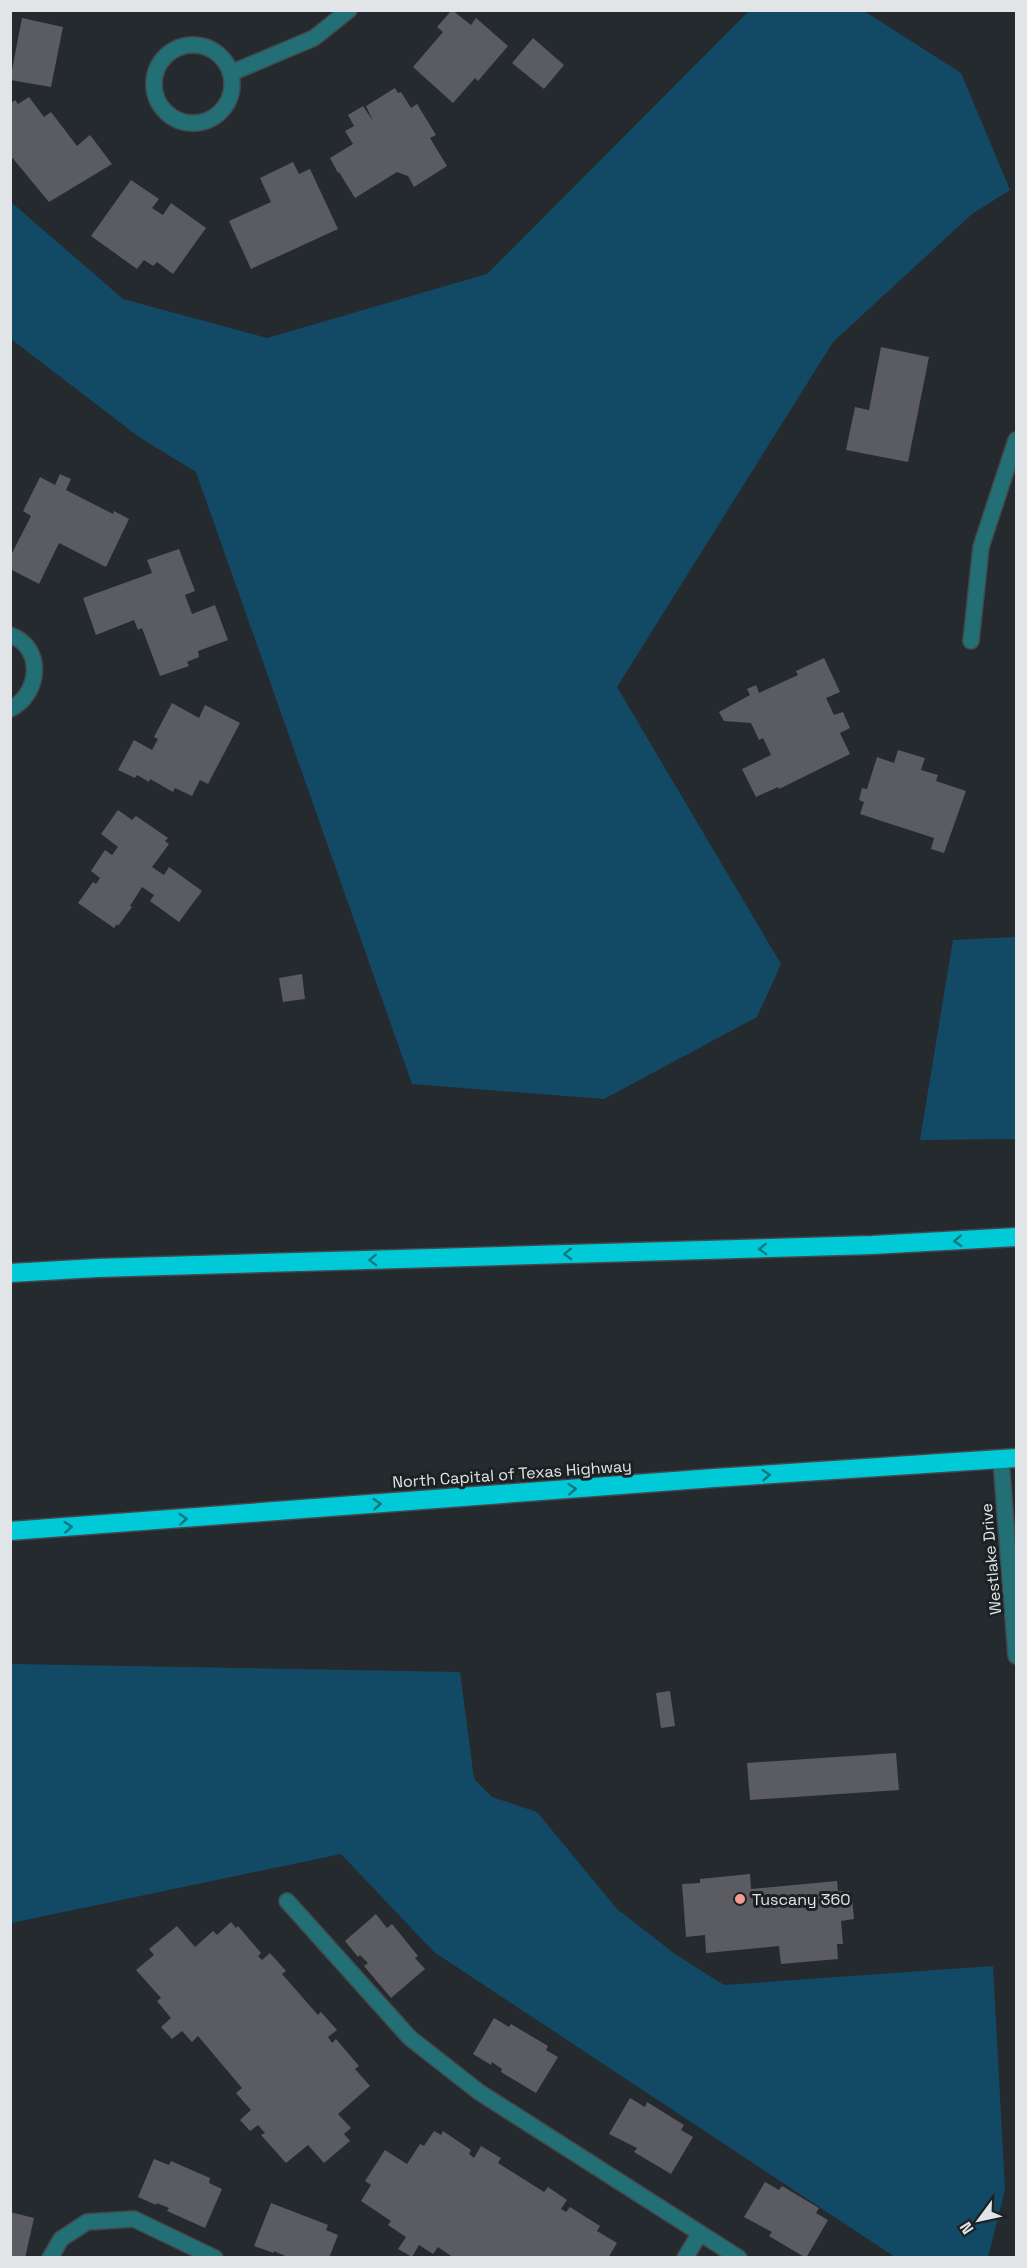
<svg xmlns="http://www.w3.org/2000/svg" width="1027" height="2268" viewBox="0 0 1027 2268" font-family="'Space Grotesk',sans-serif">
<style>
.green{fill:#124a65}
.building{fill:#5a5c62}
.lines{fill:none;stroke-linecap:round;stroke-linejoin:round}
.lane-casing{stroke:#43484c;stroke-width:18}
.street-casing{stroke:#43484c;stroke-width:18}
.highway-casing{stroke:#43484c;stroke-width:21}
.lane{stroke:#226f76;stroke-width:15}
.street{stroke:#226f76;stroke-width:15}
.highway{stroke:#00cad8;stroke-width:18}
.oneway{stroke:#0e767e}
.poi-dot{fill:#f59c90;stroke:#1c2124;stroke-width:2}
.labels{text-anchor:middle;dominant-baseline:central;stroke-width:6;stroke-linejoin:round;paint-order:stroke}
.street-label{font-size:16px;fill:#e1e5e7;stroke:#1c2124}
.poi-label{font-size:16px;fill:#e1e5e7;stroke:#1c2124;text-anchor:start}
</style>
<rect width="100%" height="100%" fill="#252a2e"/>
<path class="green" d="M749,11H864L961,73L1010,190L972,214L833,342L617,687L781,964L757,1017L604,1099L412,1084L196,472L139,437L11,339V202L123,299L267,338L487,274Z
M1016,937V1139L920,1140L953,940Z
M11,1664L460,1672L474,1779L492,1797L537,1812L617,1909L675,1954L724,1985L993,1966L1005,2190L988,2257H895L434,1952L341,1854L11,1923Z"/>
<path class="building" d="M452,10L471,25L476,18L508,46L478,81L475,78L453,103L413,67L443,32L437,27Z
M22,18L63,27L51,87L10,80Z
M533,38L564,65L544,89L512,63Z
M395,88L398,93L401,92L411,108L417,104L436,135L430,138L447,166L414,187L408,176L397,172L355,198L339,172L338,173L330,158L353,144L345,131L354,126L348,115L363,106L373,121L366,106Z
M29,97L44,117L51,112L77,146L90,135L112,164L49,202L10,155V104L15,100L18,104Z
M293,162L299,174L310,169L338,229L251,269L229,221L271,202L260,178Z
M131,180L159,199L152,208L163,215L171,203L206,228L173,274L157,262L153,266L144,260L137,269L91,236Z
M881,347L929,357L908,462L846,450L855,407L869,410Z
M60,474L71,479L66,490L113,514L114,511L129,519L106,567L59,543L39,584L10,569V557L31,516L23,511L40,477L55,485Z
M179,549L195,591L185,595L192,614L215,605L228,640L198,651L199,657L187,662L189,666L160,676L142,628L138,630L134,620L96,635L83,598L152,573L147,560Z
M824,658L840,692L826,698L834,715L843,712L850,728L840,733L850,754L779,789L778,787L756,797L742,769L771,755L763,738L759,740L751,723L724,721L719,712L750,695L747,689L756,685L759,693L798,675L796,671Z
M172,703L199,718L205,705L240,723L208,784L200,780L192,796L175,788L173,792L150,779L149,782L137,775L135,778L118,770L134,740L152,750L158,739L154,737Z
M898,750L925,758L921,770L938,775L936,781L966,791L944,853L931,849L934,838L860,814L864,802L859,800L862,788L867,789L877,757L894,763Z
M118,810L132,820L136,816L168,838L165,841L169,844L152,867L164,875L169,867L202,891L179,922L150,901L154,895L142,887L130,906L132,907L118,926L117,924L114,928L78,903L93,882L96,884L100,878L91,871L105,850L112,855L118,847L101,834Z
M302,974L305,999L283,1002L279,978Z
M670,1691L675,1726L661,1728L656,1693Z
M896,1753L899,1790L750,1800L747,1763Z
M750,1874L751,1889L837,1881L838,1891H849L850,1898L852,1897L854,1919L841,1921L843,1944H837L838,1959L781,1964L779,1946L706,1953L705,1935L686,1937L682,1884L700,1883V1879Z
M376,1914L387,1928L392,1924L418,1956L415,1958L425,1969L391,1998L364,1966L368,1963L360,1955L358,1957L345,1941Z
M231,1922L236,1928L238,1926L261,1953L258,1956L262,1960L270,1953L286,1971L282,1974L318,2015L321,2012L337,2030L328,2037L332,2043L336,2039L359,2066L355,2069L370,2086L338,2114L351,2128L344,2134L350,2141L324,2163L308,2145L286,2163L261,2135L265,2133L258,2125L250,2131L240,2120L251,2110L236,2093L242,2088L198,2036L192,2042L182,2031L172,2039L161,2027L171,2018L157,2001L161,1998L136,1970L154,1955L149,1949L177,1926L195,1947L213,1931L217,1935Z
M494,2018L509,2027L511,2024L548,2046L546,2050L558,2057L536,2093L501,2072L502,2069L492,2062L491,2065L473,2054Z
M630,2098L645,2107L647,2102L684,2125L681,2130L693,2137L671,2174L634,2152L637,2148L609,2134Z
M434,2131L441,2135L443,2131L471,2150L469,2154L474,2158L481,2146L501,2158L498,2163L544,2192L548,2187L567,2200L561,2209L566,2212L570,2207L600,2226L597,2231L617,2243L608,2258H454L438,2247L433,2254L419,2245L412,2257L398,2249L406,2237L388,2225L391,2221L361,2201L371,2185L365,2181L385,2150L407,2164L420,2144L424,2146Z
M154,2159L169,2165L171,2161L210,2178L209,2183L222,2189L205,2228L167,2211L169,2208L157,2203L156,2205L138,2197Z
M765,2182L779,2190L782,2186L819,2208L816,2213L828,2220L806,2258L769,2236L772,2232L744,2217Z
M271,2203L328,2225L326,2230L338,2235L329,2258H284L285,2256L274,2251V2253L254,2246Z
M10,2212L34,2218L25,2258H10Z"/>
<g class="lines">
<g class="lane-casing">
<path id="lane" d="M287,1901L410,2038L479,2092L739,2258
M50,2258L61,2239L87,2222L134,2219L215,2258
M685,2258L700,2233"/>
</g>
<g class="street-casing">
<path id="street" d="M154 84a39 39 0 1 1 78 0a39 39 0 1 1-78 0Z
M231,73L314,38L349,10
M10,635C45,647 40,695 10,709
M971,641L981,547L1016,440
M1001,1460L1016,1656"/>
</g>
<g class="highway-casing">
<path id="highway" d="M10,1273L97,1268L872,1245L1016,1237
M10,1531L714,1478L1016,1458"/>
</g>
<use href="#lane" class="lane"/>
<use href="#street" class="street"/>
<use href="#highway" class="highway"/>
</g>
<defs><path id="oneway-chevron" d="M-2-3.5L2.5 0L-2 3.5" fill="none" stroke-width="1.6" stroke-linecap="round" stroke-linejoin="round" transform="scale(1.5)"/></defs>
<g class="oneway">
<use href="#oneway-chevron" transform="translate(958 1241) rotate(177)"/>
<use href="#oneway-chevron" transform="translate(763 1249) rotate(178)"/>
<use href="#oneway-chevron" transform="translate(568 1254) rotate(178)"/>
<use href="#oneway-chevron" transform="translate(373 1260) rotate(178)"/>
<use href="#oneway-chevron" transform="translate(766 1475) rotate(-4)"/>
<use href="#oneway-chevron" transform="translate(572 1489) rotate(-4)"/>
<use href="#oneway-chevron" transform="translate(377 1504) rotate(-4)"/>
<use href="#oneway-chevron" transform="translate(183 1519) rotate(-4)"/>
<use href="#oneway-chevron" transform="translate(68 1527) rotate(-4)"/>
</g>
<circle class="poi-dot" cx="740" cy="1899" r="6"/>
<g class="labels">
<g class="street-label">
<text transform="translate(512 1474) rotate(-4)">North Capital of Texas Highway</text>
<text transform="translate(991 1559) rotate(-95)">Westlake Drive</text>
</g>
<g class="poi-label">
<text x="752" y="1899">Tuscany 360</text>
</g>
</g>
<rect width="1027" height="2268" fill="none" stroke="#e1e5e7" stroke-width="24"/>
<g transform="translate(979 2220) rotate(237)" stroke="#1c2124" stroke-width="4.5" paint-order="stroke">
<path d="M0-4.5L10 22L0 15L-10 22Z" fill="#e1e5e7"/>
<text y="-9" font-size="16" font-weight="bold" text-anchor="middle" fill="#e1e5e7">N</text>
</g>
</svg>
